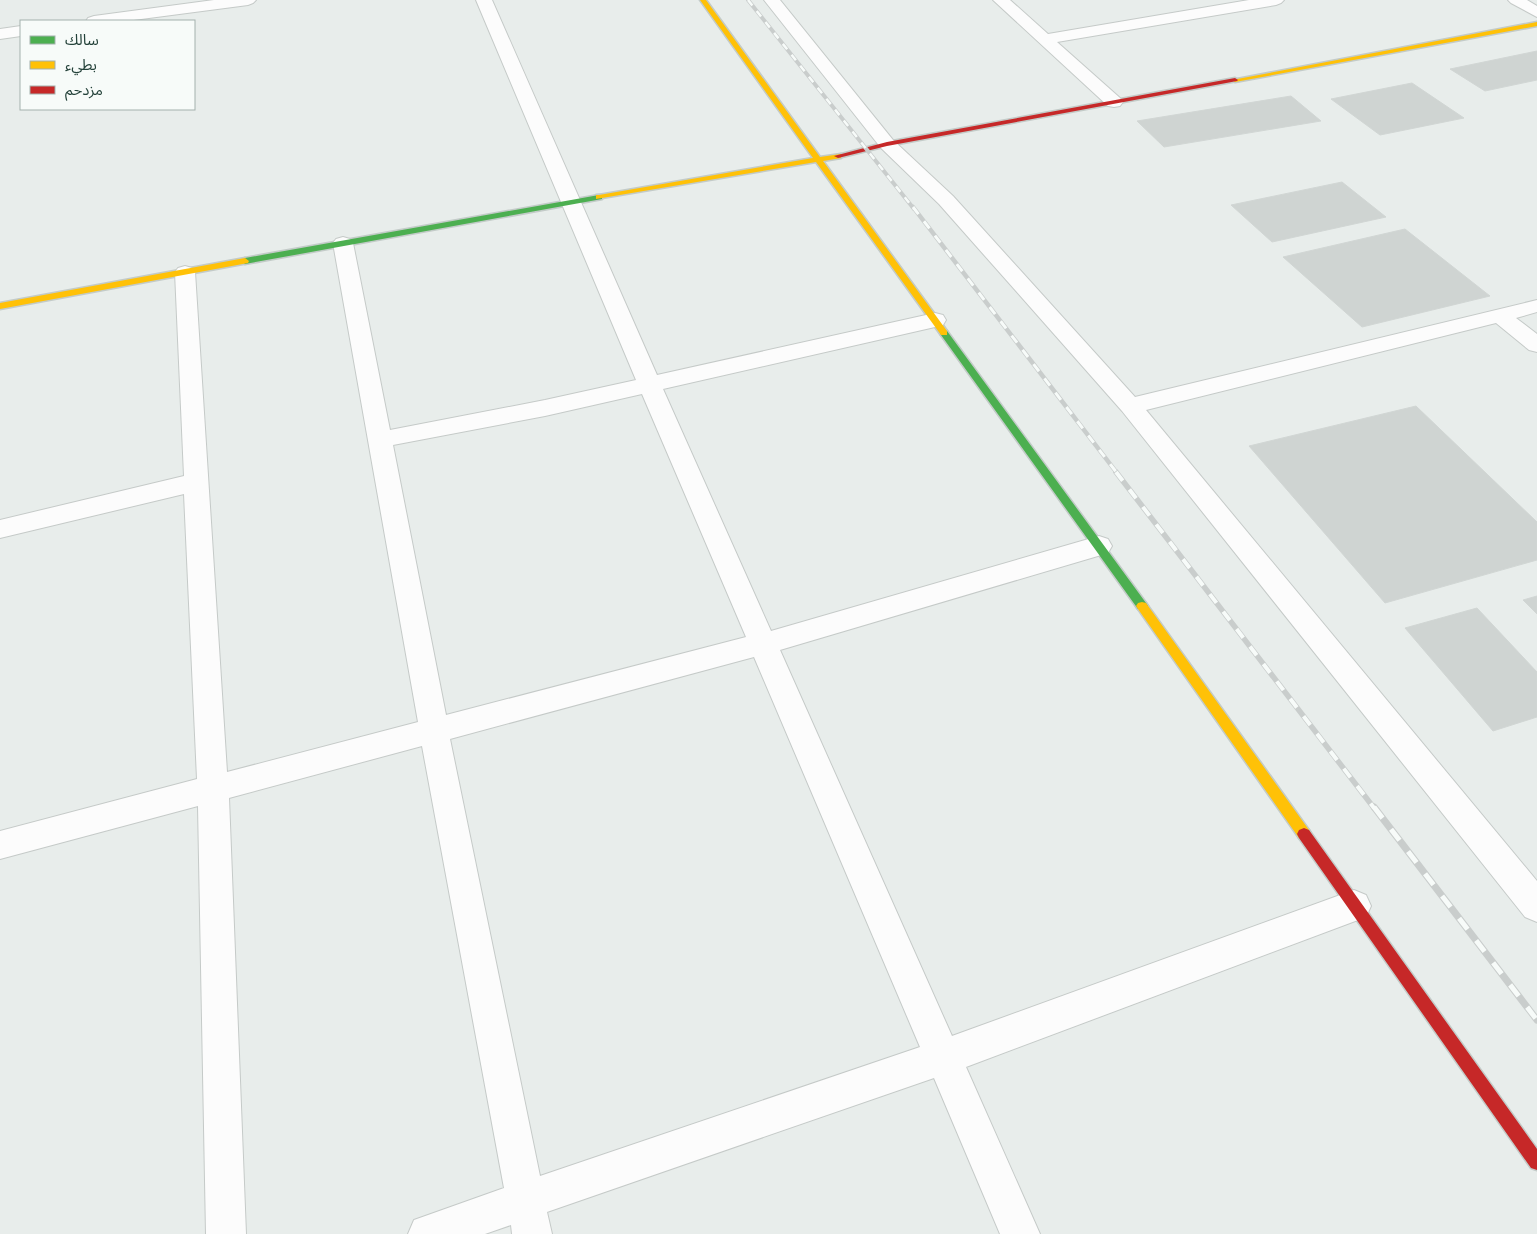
<svg xmlns="http://www.w3.org/2000/svg" width="1537" height="1234" viewBox="0 0 1537 1234" font-family="'Asap Condensed','Noto Sans Arabic',sans-serif">
<style>
.building{fill:#cfd4d2;stroke:#d1d6d4}
.lines{fill:none;stroke-linecap:round;stroke-linejoin:round}
.street-casing{stroke:#c5cac8;stroke-width:2}
.fast-casing{stroke:#c3cbc8;stroke-width:3}
.slow-casing{stroke:#c3cbc8;stroke-width:3}
.jam-casing{stroke:#c3cbc8;stroke-width:3}
.street{fill:#fcfcfc;fill-rule:evenodd}
.fast{fill:#4caf50;fill-rule:evenodd}
.slow{fill:#ffc107;fill-rule:evenodd}
.jam{fill:#c62828;fill-rule:evenodd}
.rail-far3-casing{stroke:#c9cdcc;stroke-width:4}
.rail-far2-casing{stroke:#c9cdcc;stroke-width:4.5}
.rail-far1-casing{stroke:#c9cdcc;stroke-width:5.5}
.rail-casing{stroke:#c9cdcc;stroke-width:7}
.rail-far3{stroke:#f7fbf9;stroke-width:2.5;stroke-dasharray:7;stroke-linecap:butt}
.rail-far2{stroke:#f7fbf9;stroke-width:3;stroke-dasharray:9;stroke-linecap:butt}
.rail-far1{stroke:#f7fbf9;stroke-width:4;stroke-dasharray:11;stroke-linecap:butt}
.rail{stroke:#f7fbf9;stroke-width:5;stroke-dasharray:14;stroke-linecap:butt}
</style>
<rect width="100%" height="100%" fill="#e8edeb"/>
<path class="building" d="M1537,51V80L1485,91L1450,69Z
M1412,83L1464,118L1380,135L1331,99Z
M1291,96L1321,121L1164,147L1137,121Z
M1342,182L1386,217L1272,242L1231,205Z
M1405,229L1490,296L1362,327L1283,257Z
M1416,406L1537,522V560L1385,603L1249,446Z
M1537,596V614L1523,600Z
M1477,608L1537,672V717L1493,731L1405,628Z"/>
<g class="lines">
<g class="street-casing">
<path id="street" d="M214,0H256L253,3L248,5L126,21H86L88,18L94,16Z
M476,0H492L657,375L935,313L943,315L946,320L943,325L935,327L663,389L771,631L1099,536L1108,539L1112,546L1108,553L780,650L952,1036L1354,890L1366,895L1371,906L1366,917L966,1067L1040,1234H1000L934,1078L547,1212L552,1234H512L511,1225L485,1234H408L414,1220L504,1188L422,746L229,798L246,1234H206L198,806L0,859V831L197,779L184,494L0,538V520L184,476L175,272L178,268L185,266L192,268L195,272L227,772L418,722L333,243L336,239L343,237L350,239L353,243L390,430L545,400L636,380ZM642,394L746,637L446,715L393,445L545,416ZM754,657L920,1047L540,1176L450,739Z
M764,0H780L893,140L953,196L1135,397L1537,300V312L1516,318L1537,334V352L1529,350L1496,323L1146,410L1537,881V922L1525,917L1122,411L939,204L881,148Z
M993,0H1010L1048,34L1249,0H1284L1281,3L1276,5L1057,42L1120,98L1123,102L1120,106L1114,107L1108,106Z
M1508,0H1527L1537,6V17L1511,3Z
M21,26V36L0,39V29Z"/>
</g>
<g class="fast-casing">
<path id="fast" d="M599,195H602V199L245,264L241,261L245,258Z
M944,330L947,331L1146,603L1148,606L1146,609H1138L941,335L940,333Z"/>
</g>
<g class="slow-casing">
<path id="slow" d="M700,0H706L820,157L841,154V158L823,161L947,331V335H941L816,162L596,199V195H599L813,158Z
M1537,22V26L1235,82L1232,80Z
M245,258L249,261L248,263L0,309V303Z
M1142,602L1146,603L1309,830L1311,834L1309,838L1304,840L1299,838L1138,609L1136,606L1138,603Z"/>
</g>
<g class="jam-casing">
<path id="jam" d="M1235,78L1238,80L1237,81L887,146L838,158L834,156L887,142Z
M1304,828L1309,830L1537,1149V1170L1531,1168L1299,838L1297,834L1299,830Z"/>
</g>
<use href="#street" class="street"/>
<use href="#fast" class="fast"/>
<use href="#slow" class="slow"/>
<use href="#jam" class="jam"/>
<g class="rail-far3-casing">
<path id="rail-far3" d="M748,0L914,209"/>
</g>
<g class="rail-far2-casing">
<path id="rail-far2" d="M913,207L1117,473"/>
</g>
<g class="rail-far1-casing">
<path id="rail-far1" d="M1116,472L1374,808"/>
</g>
<g class="rail-casing">
<path id="rail" d="M1374,807L1537,1020"/>
</g>
<use href="#rail-far3" class="rail-far3"/>
<use href="#rail-far2" class="rail-far2"/>
<use href="#rail-far1" class="rail-far1"/>
<use href="#rail" class="rail"/>
</g>
<rect x="20" y="20" width="175" height="90" fill="#f7fbf9" stroke="#a3b1ad"/>
<rect x="30" y="36" width="25" height="8" fill="#4caf50" stroke="#a3b1ad"/>
<text x="65" y="45" font-size="15" fill="#24423a">سالك</text>
<rect x="30" y="61" width="25" height="8" fill="#ffc107" stroke="#a3b1ad"/>
<text x="65" y="70" font-size="15" fill="#24423a">بطيء</text>
<rect x="30" y="86" width="25" height="8" fill="#c62828" stroke="#a3b1ad"/>
<text x="65" y="95" font-size="15" fill="#24423a">مزدحم</text>
</svg>
